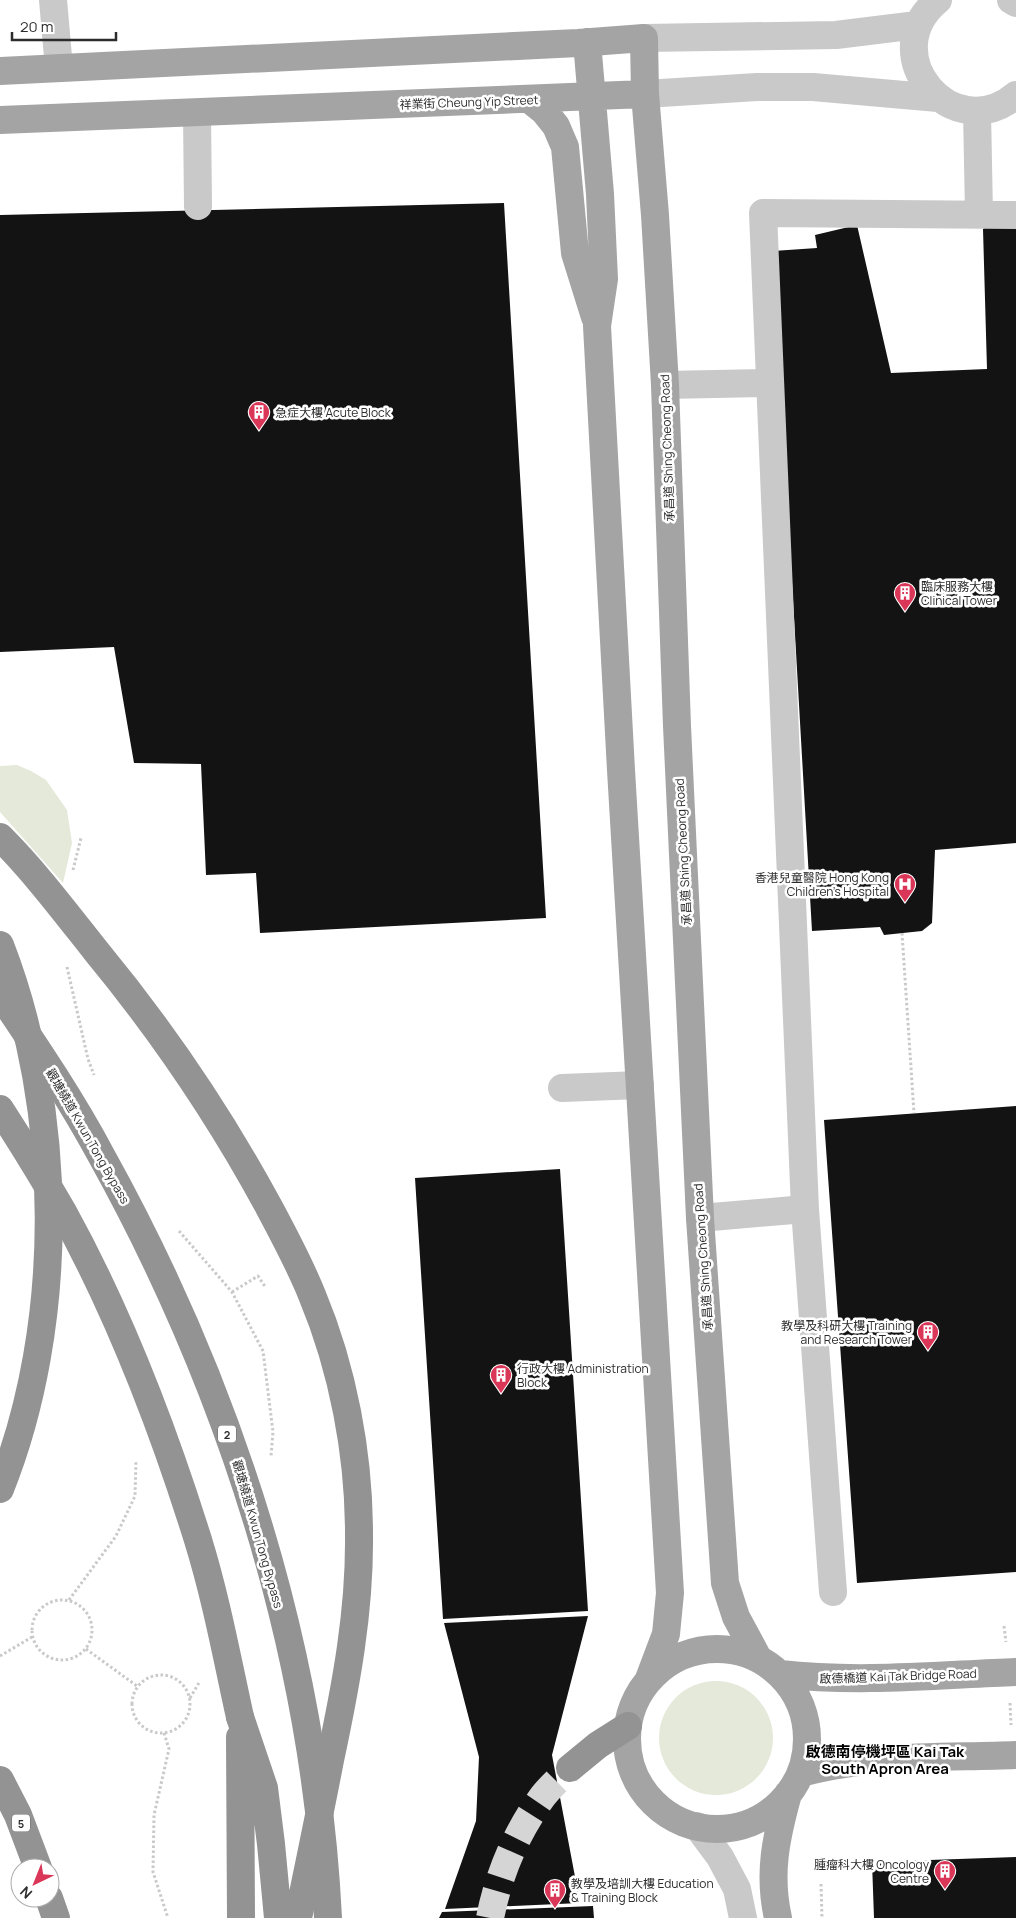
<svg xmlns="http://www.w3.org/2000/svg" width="1016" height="1918" viewBox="0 0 1016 1918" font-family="Manrope,'Noto Sans TC',sans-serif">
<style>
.green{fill:#e4e9da}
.building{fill:#131313}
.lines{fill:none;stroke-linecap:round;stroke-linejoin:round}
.highway-tunnel{stroke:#d5d5d5;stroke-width:28;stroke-dasharray:28 14;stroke-linecap:butt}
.path{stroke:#c9c9c9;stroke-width:3;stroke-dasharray:2.5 2.5;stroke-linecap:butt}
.minor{stroke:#c9c9c9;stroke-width:28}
.major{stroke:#a4a4a4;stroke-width:28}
.highway{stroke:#939393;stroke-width:28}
.highway-bridge{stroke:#939393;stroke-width:28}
.labels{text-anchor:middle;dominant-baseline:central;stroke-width:5;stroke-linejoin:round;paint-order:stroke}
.shield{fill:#fff;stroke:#6b6b6b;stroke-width:1}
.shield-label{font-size:11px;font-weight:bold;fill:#2c2c2c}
.street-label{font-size:12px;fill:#2c2c2c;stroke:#fff}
.poi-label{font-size:12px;fill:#2c2c2c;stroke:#fff;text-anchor:start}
.quarter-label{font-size:15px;font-weight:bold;fill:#000;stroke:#fff}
</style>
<rect width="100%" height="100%" fill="#fff"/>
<path class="green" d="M17,765L31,771L46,780L67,810L72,843L63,883L0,812V766Z
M659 1738a57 57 0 1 1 114 0a57 57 0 1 1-114 0Z"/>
<path class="building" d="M504,203L546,918L260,933L256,873L206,875L201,764L134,763L114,647L0,652V215Z
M999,218L1016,219V843L935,850L932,923L922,931L884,935L880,927L812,931L773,251L817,248L815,235L857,225L891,373L987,369L983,229Z
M1016,1106V1572L857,1583L824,1120Z
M560,1169L588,1611L443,1619L415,1178Z
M588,1616L552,1755L580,1903L445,1909L476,1821L479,1757L444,1623Z
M1016,1857V1918H874L872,1862Z
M593,1906L594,1918H439L442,1912Z"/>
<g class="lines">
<path class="highway-tunnel" d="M490,1918C499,1873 516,1833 543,1796C551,1786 561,1777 570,1768"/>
<path class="path" d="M73,870L81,838
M902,933L914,1113
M67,967L88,1059L94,1075
M179,1231L232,1292L263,1351L273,1432L271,1456
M232,1292L258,1276L266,1288
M32 1630a30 30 0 1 1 60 0a30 30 0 1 1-60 0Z
M69,1600L116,1536L135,1496L136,1460
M1004,1626L1006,1642
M86,1649L137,1686
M0,1656L32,1637
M132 1704a29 29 0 1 1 58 0a29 29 0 1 1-58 0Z
M190,1698L200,1681
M1010,1703L1011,1725
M164,1733L169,1749L154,1815L153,1872L168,1918
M821,1884L822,1918"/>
<path class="minor" d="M53,0L59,68
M938,0C873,54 953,148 1016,95
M1011,0L1016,3
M644,38L836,35L917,25
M645,94L757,87H813L938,98
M977,111L979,214
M197,113L198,206
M665,385L770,383
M562,1088L640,1085
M700,1218L805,1209
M833,1592L805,1209L763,213L1016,215
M697,1826L720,1857L737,1889L743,1918"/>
<path class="major" d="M587,42L600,194L604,279L597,326L621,770L670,1593L666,1634L649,1679
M0,71L578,43L644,38L645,94L655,215L665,385L677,726L700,1218L725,1583L736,1617L758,1658
M529,99L544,111L556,126L565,147L575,253L595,317
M0,120L645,94
M627 1739a90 90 0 1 1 180 0a90 90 0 1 1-180 0Z
M780,1674C859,1683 937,1675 1016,1672
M801,1773C871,1754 945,1758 1016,1755
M778,1918C768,1874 776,1837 788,1794"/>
<path class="highway" d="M0,837C35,872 65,912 96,951C162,1031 221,1118 270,1209C285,1237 300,1265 312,1295C343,1369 359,1454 359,1534C360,1611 346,1685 330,1760C320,1812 309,1865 298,1918
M0,945C64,1110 66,1324 0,1489
M240,1717L264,1788L271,1844L278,1918
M240,1737L241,1918
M570,1768L598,1745L628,1726
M0,1780L18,1815L38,1868
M49,1898L56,1918"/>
<path class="highway-bridge" d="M0,994C35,1046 71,1099 101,1155C230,1387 315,1652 328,1918
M0,1109C22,1143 43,1177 63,1212C120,1315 163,1428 198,1540C216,1598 227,1658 240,1717"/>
</g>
<defs>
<g id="building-pin" transform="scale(1.125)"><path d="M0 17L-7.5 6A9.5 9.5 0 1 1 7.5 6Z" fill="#da3758" stroke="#fff"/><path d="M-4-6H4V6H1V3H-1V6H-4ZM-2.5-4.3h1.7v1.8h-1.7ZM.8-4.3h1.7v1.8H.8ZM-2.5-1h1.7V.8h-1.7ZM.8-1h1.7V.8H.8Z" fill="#fff"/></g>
<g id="hospital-pin" transform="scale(1.125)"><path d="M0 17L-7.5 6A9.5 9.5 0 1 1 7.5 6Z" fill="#da3758" stroke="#fff"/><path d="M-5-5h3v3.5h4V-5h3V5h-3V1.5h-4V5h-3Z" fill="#fff"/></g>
</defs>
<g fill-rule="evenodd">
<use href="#building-pin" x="259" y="412"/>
<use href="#building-pin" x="905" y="593"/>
<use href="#hospital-pin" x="905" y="884"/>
<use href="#building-pin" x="928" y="1332"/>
<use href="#building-pin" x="501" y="1375"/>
<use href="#building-pin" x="945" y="1871"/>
<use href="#building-pin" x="555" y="1890"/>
</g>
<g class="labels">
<g class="shield">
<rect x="218" y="1425.5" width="18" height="17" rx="4"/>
<rect x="12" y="1814.5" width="18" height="17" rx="4"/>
</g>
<g class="shield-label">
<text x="227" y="1434">2</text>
<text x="21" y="1823">5</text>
</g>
<g class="street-label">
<text transform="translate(469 102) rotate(-2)">祥業街 Cheung Yip Street</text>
<text transform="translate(667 448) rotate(-92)">承昌道 Shing Cheong Road</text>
<text transform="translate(683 852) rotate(-93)">承昌道 Shing Cheong Road</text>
<text transform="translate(88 1136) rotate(60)">觀塘繞道 Kwun Tong Bypass</text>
<text transform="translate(703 1257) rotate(-94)">承昌道 Shing Cheong Road</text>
<text transform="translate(258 1534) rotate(74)">觀塘繞道 Kwun Tong Bypass</text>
<text transform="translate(898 1676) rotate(-2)">啟德橋道 Kai Tak Bridge Road</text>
</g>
<g class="poi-label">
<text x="275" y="412">急症大樓 Acute Block</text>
<text x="921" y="586">臨床服務大樓<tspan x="921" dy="14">Clinical Tower</tspan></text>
<text x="889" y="877" text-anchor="end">香港兒童醫院 Hong Kong<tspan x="889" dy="14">Children's Hospital</tspan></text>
<text x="912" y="1325" text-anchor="end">教學及科研大樓 Training<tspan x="912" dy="14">and Research Tower</tspan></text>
<text x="517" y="1368">行政大樓 Administration<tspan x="517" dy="14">Block</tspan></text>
<text x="929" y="1864" text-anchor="end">腫瘤科大樓 Oncology<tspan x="929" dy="14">Centre</tspan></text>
<text x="571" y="1883">教學及培訓大樓 Education<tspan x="571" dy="14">&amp; Training Block</tspan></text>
</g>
<g class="quarter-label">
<text x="885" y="1751">啟德南停機坪區 Kai Tak<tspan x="885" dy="17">South Apron Area</tspan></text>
</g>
</g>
<g transform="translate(35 1883) rotate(223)"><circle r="24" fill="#ffffff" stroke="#ababab"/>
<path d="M0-4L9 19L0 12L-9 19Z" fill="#da3758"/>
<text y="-8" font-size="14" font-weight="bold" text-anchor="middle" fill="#2c2c2c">N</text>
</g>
<path d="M12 32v8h104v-8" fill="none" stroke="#2c2c2c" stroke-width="2.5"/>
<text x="20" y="32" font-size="15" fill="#2c2c2c" stroke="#ffffff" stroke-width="4" paint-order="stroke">20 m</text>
</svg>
